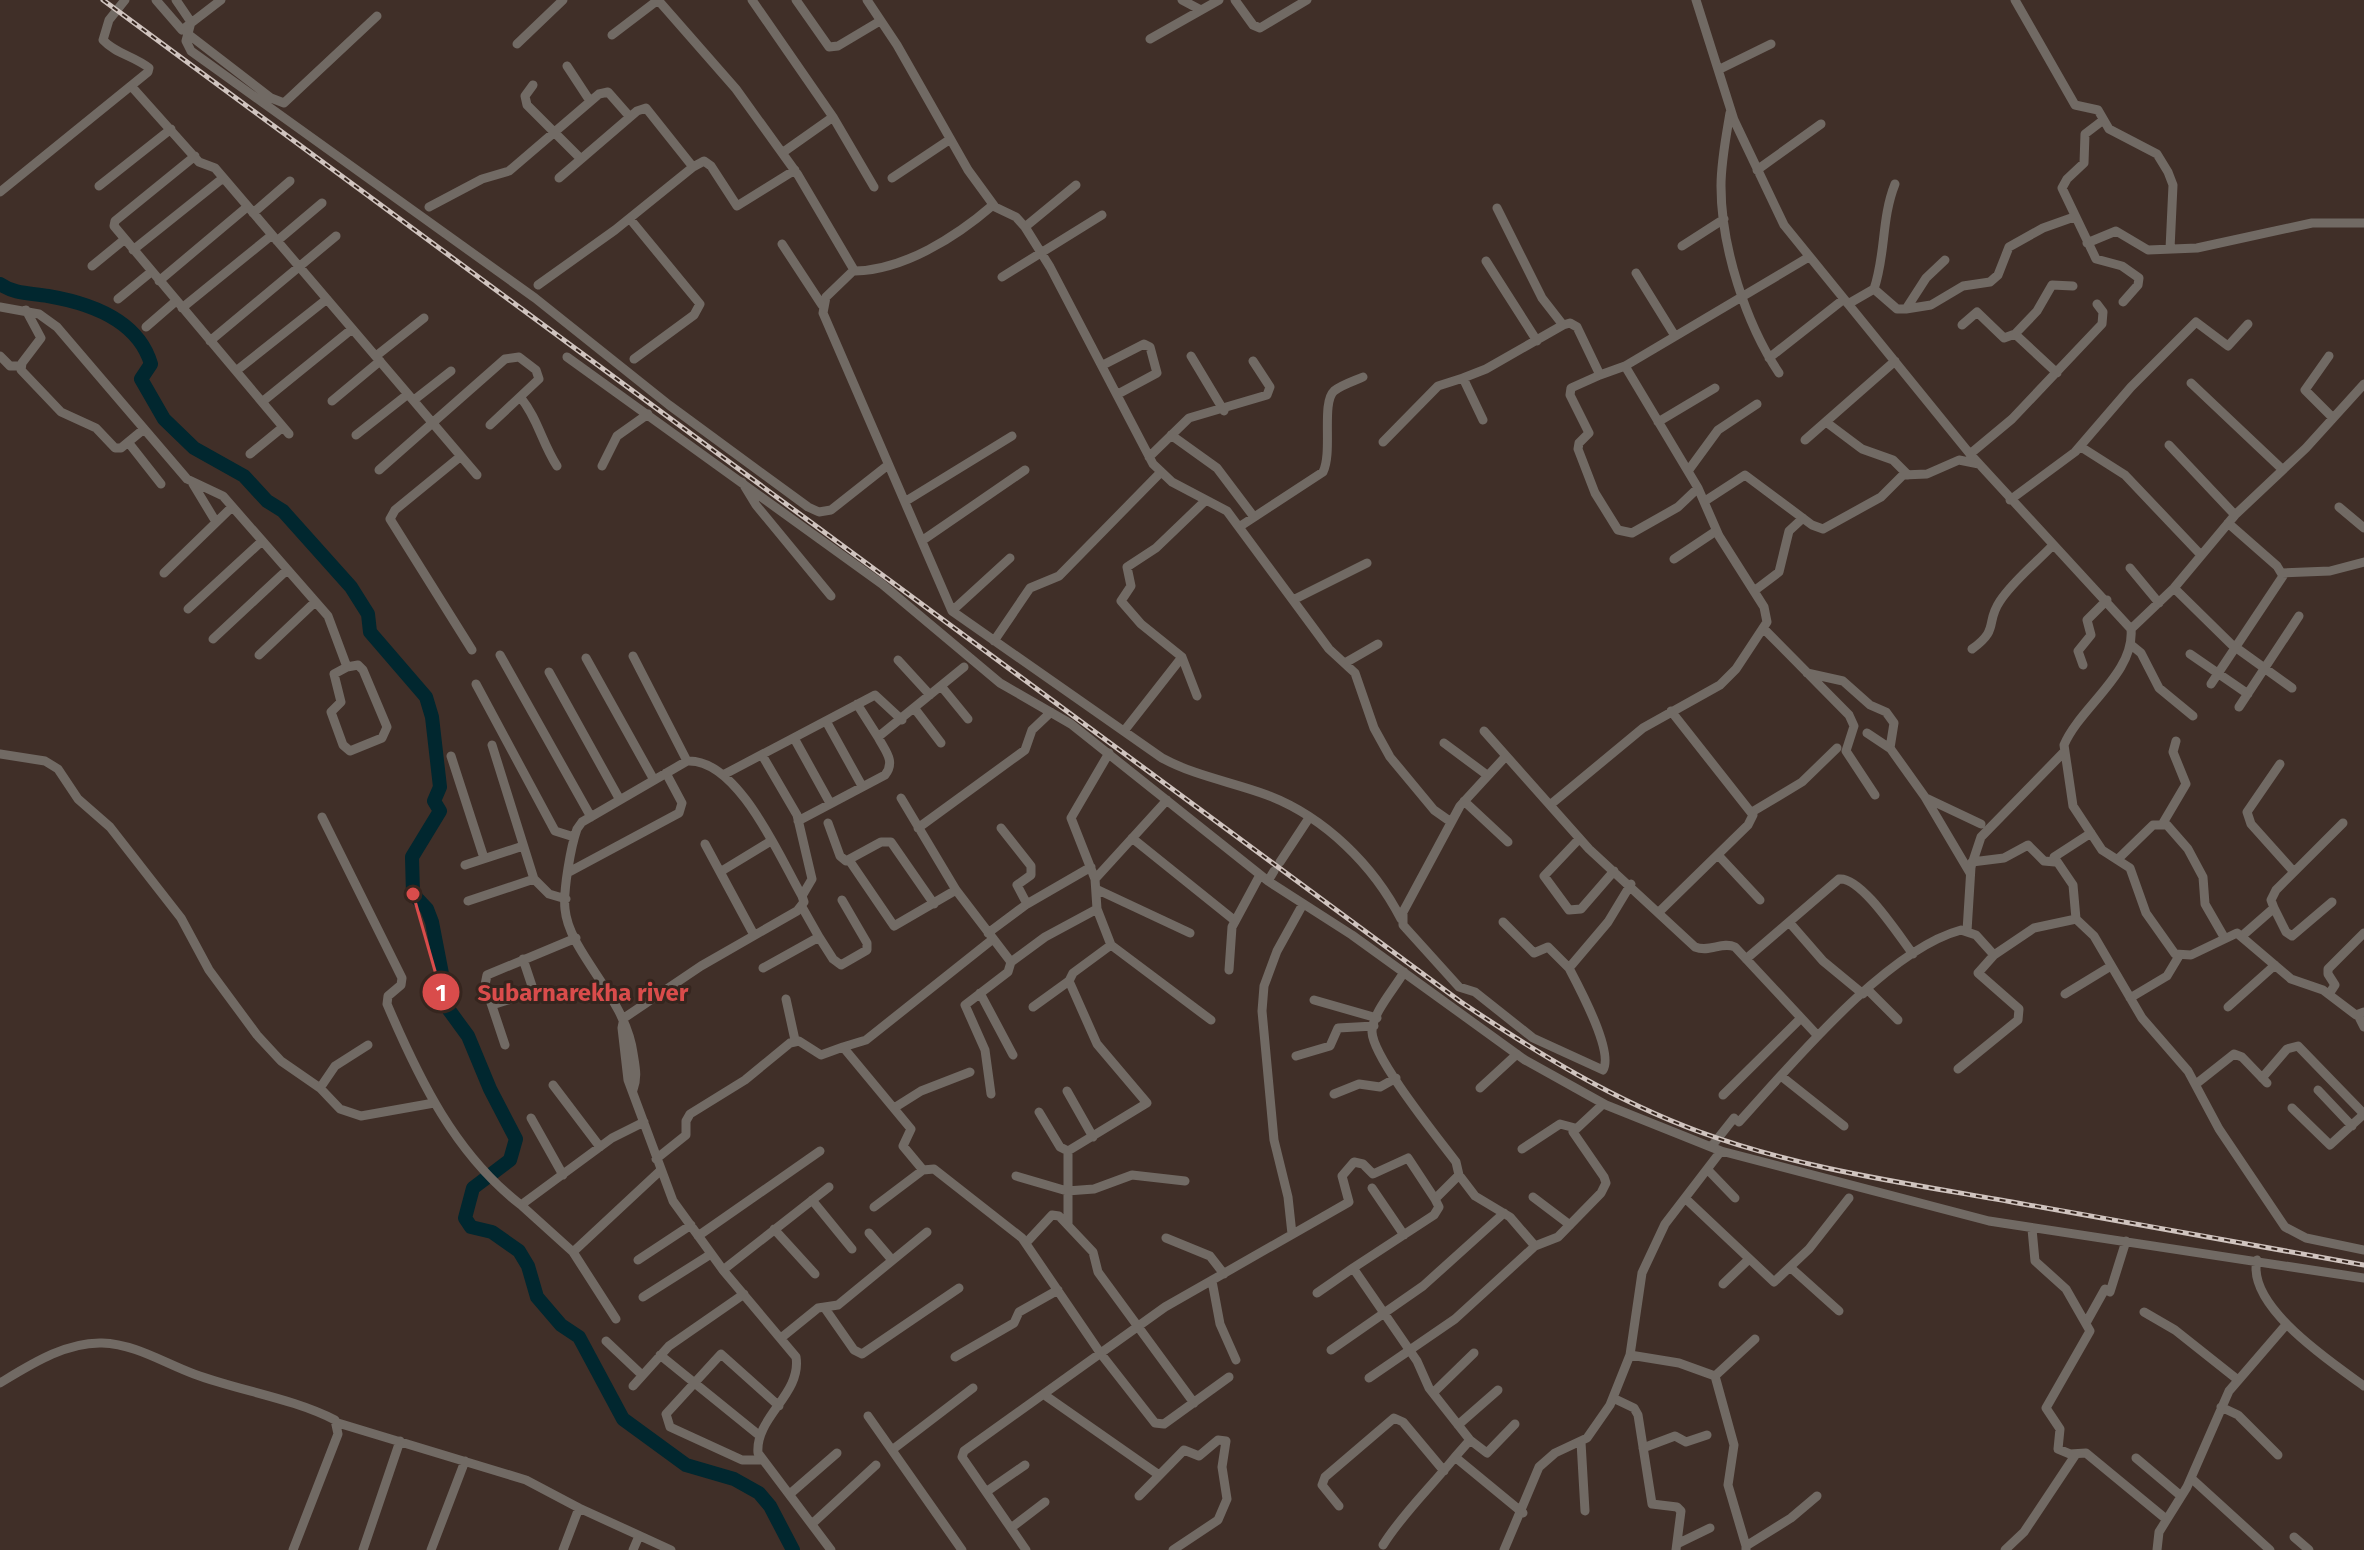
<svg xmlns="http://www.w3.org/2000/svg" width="2364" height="1550" viewBox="0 0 2364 1550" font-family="'Fira Sans',sans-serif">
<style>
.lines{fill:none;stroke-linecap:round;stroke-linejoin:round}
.river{stroke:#01272f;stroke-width:14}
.minor{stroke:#716a64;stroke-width:9}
.rail-casing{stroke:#d0c4bf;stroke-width:5}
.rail{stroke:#35251e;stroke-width:2;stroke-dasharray:6;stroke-linecap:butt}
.leader{fill:none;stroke:#d94c4b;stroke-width:3}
.callout-dot{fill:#d94c4b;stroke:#35251e;stroke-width:3}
.mark-label{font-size:24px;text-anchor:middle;font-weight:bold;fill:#fff}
.callout-label{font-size:24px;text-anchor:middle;font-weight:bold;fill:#d94c4b;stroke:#35251e;stroke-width:6;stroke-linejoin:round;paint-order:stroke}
</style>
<rect width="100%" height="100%" fill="#402f28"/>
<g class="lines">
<path class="river" d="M0,284C14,294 31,293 48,296C89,303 138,320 151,364L141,379L164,419L194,448L244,476L267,501L283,511L351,587L368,614L370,632L426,697L432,717L440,787L434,801L440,811L412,857L413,894L427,909L432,922L449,1010L468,1036L490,1089L516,1139L510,1160L473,1188L465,1218L471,1227L492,1232L519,1251L528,1266L537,1297L561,1325L579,1337L623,1419L686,1465L734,1479L759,1493L770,1506L793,1550"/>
<path class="minor" d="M156,0L182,30L221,0
M176,0L191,22L186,41L191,51L535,298L669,405L808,507L819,512L831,510L888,465
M658,0L736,89L798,175L854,270L826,297L823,313L952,611L1162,758C1195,776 1232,782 1267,795C1325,817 1374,866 1401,919
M752,0L833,117
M796,0L829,47L838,46L880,21
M867,0L897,45L968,170L995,207L1016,217L1025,227L1050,267L1153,464L1172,482L1227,511L1329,649L1355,673L1374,728L1390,757L1434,810L1451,822
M1182,0L1199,9
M1235,0L1253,25L1260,28L1307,0
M1696,0L1734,120L1784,225L1970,454L2131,629L2174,588L2235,515L2306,448L2364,384
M2015,0L2075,105L2098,110L2109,129L2157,154L2168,172L2173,185L2170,249
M188,34L271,98L284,103L377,16
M612,35L658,0
M1150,39L1219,0
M517,44L563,0
M567,66L590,101
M1720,69L1771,44
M533,85L525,96L527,105L581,159
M132,87L199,162L215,168L477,475
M1730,113C1726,137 1721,162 1721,186C1721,247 1746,324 1779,373
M2102,121L2085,134L2084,163L2067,179L2062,188L2096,259L2122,266L2139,278L2138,285L2123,302
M782,153L833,117L874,187
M195,156L115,221L114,226L289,434
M1757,170L1821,124
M559,178L637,111L646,108L693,167L704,161L711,166L737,206L795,170
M892,178L949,140
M99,186L171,129
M0,192L148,72L149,68C134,56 116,54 103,40L109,20L125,0
M429,207L482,179L509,171L599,94L608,92L630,117
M1497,208L1542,298L1563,325
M253,213L290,181
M630,219L700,304L694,315L634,359
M1025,227L1076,185
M277,241L322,203
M2087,243L2116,231L2148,250L2197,248L2312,223H2364
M782,244L822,305
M1682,246L1724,219
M133,250L223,178
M1486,261L1537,341
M92,266L125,239
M855,271C904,270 956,237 993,205
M1636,273L1675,336
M1002,277L1102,215
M159,281L247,207
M538,285L615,230L693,167
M1874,289C1886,254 1881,219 1895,184
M118,299L151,272
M1848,304L1874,289L1897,309H1906L1926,278L1945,260
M0,307L39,314L57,327L187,479L223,496L328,616L347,667L358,665L363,670L387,727L382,738L350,751L343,745L331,712L341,702L334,674L347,667
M182,308L272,235
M1906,309L1931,305L1963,286L1990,282L1998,275L2009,247L2043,228L2074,217
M26,310L41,338L22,363L21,370L61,412L96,428L115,448H121L144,429
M1962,325L1977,312L2004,338L2015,334L2057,373
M146,327L176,301
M2015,334L2037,311L2052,285L2073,286
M210,341L336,236
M0,356L10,366H21
M376,356L424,318
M1191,356L1224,411
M2329,356L2305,390L2333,418
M567,357L882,584L1000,683L1071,724L1268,881L1352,935L1525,1060L1606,1105L1721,1151
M1769,358L1844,299
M1103,365L1144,344L1150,347L1157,373L1118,394
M236,371L327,299
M1600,375L1571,388L1570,395L1589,433L1579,443L1578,449L1595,493L1618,530L1632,533L1678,507L1698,488
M2191,383L2283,470
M521,398C538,419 542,443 557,466
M414,400L451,371
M332,401L380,361
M262,402L352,329
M1483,420L1463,378L1486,369L1563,325L1570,323L1577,327L1600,375L1625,366
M1658,422L1715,388
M1826,422L1862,449L1893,460L1908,475
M356,435L408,394
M1171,435L1217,468L1254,517
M1805,440L1895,361
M128,442L161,484
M1383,442L1438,386L1463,378
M2169,445L2235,515
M2081,447L2125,475L2200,554
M250,454L283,427
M1970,454L2012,419L2102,324L2103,312L2097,304
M461,456L395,510L390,519L472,650
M1149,457L1189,418L1267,395L1270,387L1253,361
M602,466L617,436L648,414
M379,470L505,359L519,357L536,370L539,379L490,425
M1688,471L1718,430L1757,404
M742,482L756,505L831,596
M193,484L216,522
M2010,500L2075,452L2131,387L2196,322L2228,346L2248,324
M906,501L1012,436
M1705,501L1745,475L1812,525L1823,529L1881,497L1903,475L1927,474L1959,460L1979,464
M2339,507L2364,528
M1239,527L1323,472C1333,452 1321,403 1334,391C1341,385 1354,381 1363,377
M923,540L1025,470
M1674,559L1716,531
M2130,568L2159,603
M164,573L232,507
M2282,573L2330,571L2364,562
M2174,588L2231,644L2292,688
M1754,591L1779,572L1789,531L1803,518
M1293,600L1367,563
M188,609L262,541
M952,611L1010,558
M1763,628L1849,715L1854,726L1846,751L1875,795
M2131,629C2135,673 2080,707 2064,745L2073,806L2102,850L2130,868L2146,913L2175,954L2191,955L2237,933L2291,979L2323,990L2356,1015L2364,1012
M213,639L287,570
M994,641L1030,588L1059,576L1161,472
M2130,644L2141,653L2159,688L2193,716
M1972,649C2000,629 1985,623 2000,601C2014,580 2036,563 2053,545
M2190,654L2248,694
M259,655L315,602
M500,655L591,817
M633,656L687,761
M586,658L654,780
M898,660L930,695
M1345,663L1378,644
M2083,665L2078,651L2091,635L2087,620L2107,600
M549,672L620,800
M1807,673L1843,681L1870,705L1886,712L1894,723L1890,748L1925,797L1970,873
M476,684L555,831L574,837
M2211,684L2283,576L2277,566L2228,523
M941,686L968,719
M1197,696L1182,657L1141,624L1121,601L1131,586L1127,567L1156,548L1206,500
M857,704L878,737
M2239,707L2299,616
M915,709L941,743
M826,721L862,786
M1124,731L1182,657
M1484,731L1589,849L1695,947C1710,953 1722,941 1735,947L1818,1036
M1867,733L1891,749
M794,738L830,803
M1444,743L1487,775
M492,745L534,879L549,894L566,899
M1109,753L1071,818L1095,879L1097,909L1111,945L1211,1020
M0,754L45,761L58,769L78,799L110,827L181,918L209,970L257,1035L281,1061L320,1088L340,1109L361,1116L434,1103
M451,756L484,858
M1506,756L1460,806L1403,912V925L1459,987L1475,992L1533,1038L1603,1070C1614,1052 1579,987 1569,968L1608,922L1631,884
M2280,764L2247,812L2251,824L2294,872
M723,775L875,695L902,720
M901,798L956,890L1011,962L1008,972L965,1005L985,1050L991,1094
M1926,798L1981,824
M1464,801L1508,842
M1550,805L1643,728L1720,685L1736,669L1767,622L1764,607L1719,536L1698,488L1625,366L1809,257
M1752,812L1802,782L1837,748
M322,817L402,978L401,985L388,996L387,1004C419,1079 455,1154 521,1205L612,1138L644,1122
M798,821L885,775C896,761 885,751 878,737L964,667
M828,823L840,856L846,861L881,842H891L934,904
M2163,823L2186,784L2173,752L2176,741
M918,828L1025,750L1032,730L1051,712
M1001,828L1031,866V875L1017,885L1027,904
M1132,838L1234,920
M1579,839L1544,876L1569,910L1581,909L1614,871
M705,844L754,935
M1718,855L1760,900
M2118,859L2153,825H2167L2188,849L2203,877L2205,904L2224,937
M849,860L894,926L956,890
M1280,862L1309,818
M1972,862L2004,858L2028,845L2044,861L2055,862
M465,865L523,846
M569,872L679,813L682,803L666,773
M720,872L771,841
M1095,879L1167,800
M1268,881L1274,871
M1096,889L1190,933
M802,896L804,902L797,911L701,966L624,1018L622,1028L628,1080L673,1201L723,1270L796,1357C802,1394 755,1417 758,1453L831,1550
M468,901L534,879
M2274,908L2286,932L2292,936L2332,902
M1659,912L1748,825L1753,815L1671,711
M2076,919L2073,885L2054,857L2091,833
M1503,922L1534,953L1548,947L1569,968
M1789,922L1823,961L1863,994
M1967,931L1971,867L1981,837L2063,753
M988,933L1027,904L1091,867
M2242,936L2274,908L2271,900L2276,890L2343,823
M819,937L833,959L841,965L867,950V943L842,900
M1746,959L1839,879C1861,876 1899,936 1913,954
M1011,962L1045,937L1097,909
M763,968L819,937L802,907
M1229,970L1232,927L1260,875
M1404,972C1395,988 1372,1013 1372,1032C1373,1058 1438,1138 1456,1162L1459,1175L1435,1199L1439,1207L1434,1215L1353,1268L1417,1361L1429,1388L1470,1440L1455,1457L1523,1513
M1868,990L1898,1020
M980,993L1013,1055
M2065,994L2111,966
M2329,994L2335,985L2328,974V969L2364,933
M2130,998L2167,976L2179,956
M786,999L795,1040
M1314,1000L1377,1018
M492,1005L530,993L532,986L523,959
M1033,1007L1069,981
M2228,1007L2275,965
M2358,1015L2364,1027
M505,1045L485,985L487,975L576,938
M1296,1056L1330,1046L1338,1028L1374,1026
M1958,1069L2018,1020L2019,1009L1978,973L1994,955
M1781,1076L1844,1126
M2262,1078L2287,1049L2298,1046L2364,1114
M2196,1084L2234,1054L2242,1057L2267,1083
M553,1085L600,1147
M320,1088L335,1066L368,1045
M1480,1088L1517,1054
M633,1090C638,1077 635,1066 633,1053C625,996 569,953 565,909C563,890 571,846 577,829L582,822L687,761C738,758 780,858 802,896L812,879L797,815L762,755
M2318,1090L2352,1126
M1067,1091L1093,1137
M1334,1094L1359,1084L1380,1087L1396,1078
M1723,1095L1801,1018
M894,1108L921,1091L970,1072
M2292,1108L2330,1145L2364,1114
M1039,1112L1060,1147L1068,1151
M531,1118L563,1175
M1739,1122C1791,1065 1886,950 1961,930L1976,935L1994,955L2034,928L2076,919L2094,936L2142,1018L2188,1071L2219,1129L2285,1227L2306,1238L2364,1250
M1711,1147L1734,1118
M1522,1149L1560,1124L1575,1128
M656,1159L686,1135V1121L690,1114L745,1080L790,1043L799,1041L821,1055L843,1047
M923,1170L903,1146L911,1129L843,1047L866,1040L993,939
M1708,1170L1735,1198
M1459,1175L1475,1196L1510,1217L1535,1246
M1016,1176L1067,1191L1094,1189L1132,1175L1185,1181
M1372,1188L1404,1235
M1533,1197L1570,1225
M1686,1199L1774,1282L1809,1249L1849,1198
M812,1200L852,1249
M521,1205L573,1252L616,1319
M874,1207L923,1170L934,1169L1022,1238L1101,1354L1155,1423L1164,1424L1229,1377
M1068,1225V1151L1147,1103L1097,1044L1069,981L1073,973L1111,945
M774,1229L815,1274
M2032,1229L2035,1261L2066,1289L2090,1331L2046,1408L2060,1429L2058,1449L2070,1454L2086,1453L2166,1519
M869,1233L892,1260
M1292,1234L1288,1197L1274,1140L1262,1011L1264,986L1277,951L1303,904
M698,1236L820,1151
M1166,1238L1210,1256L1224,1274
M1026,1243L1052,1215L1059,1216L1093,1252L1098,1272L1194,1403
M573,1252L661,1170
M638,1260L691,1225
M2257,1260C2246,1306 2331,1362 2364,1386
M1791,1268L1839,1311
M723,1270L829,1187
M1212,1281L1220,1324L1236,1360
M1723,1284L1748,1260
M2110,1292L2126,1241
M1317,1293L1353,1268
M643,1297L711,1254
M824,1307L854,1350L862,1354L959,1288
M2144,1312L2175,1330L2238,1380
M2086,1323L2105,1289
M781,1338L818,1308L838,1305L927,1232
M606,1341L642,1375
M1331,1350L1423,1286L1504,1213
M660,1355L760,1436
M1630,1355L1679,1363L1715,1376L1755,1339
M955,1357L1014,1323L1019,1312L1058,1290
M1715,1376L1734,1445L1728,1485L1746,1546
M1369,1378L1455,1319L1535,1246L1558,1237L1601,1193L1606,1183L1604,1177L1573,1132L1603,1104
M0,1383C30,1365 65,1342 102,1343C135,1344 164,1363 194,1374C240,1391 292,1398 335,1420L338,1434L293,1550
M633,1386L669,1346L744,1294
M1433,1393L1474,1353
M1046,1396L1159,1475
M1613,1398L1634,1408L1638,1415L1652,1504L1677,1507L1681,1511L1676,1550
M2221,1407L2238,1415L2278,1455
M868,1416L962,1550
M338,1423L526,1480L579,1508L563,1550
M1458,1425L1498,1390
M1470,1440L1487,1453L1515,1424
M1581,1442L1585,1511
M1643,1448L1675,1436L1686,1442L1707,1435
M892,1450L973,1388
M2136,1458L2181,1496
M761,1460H742L670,1427L666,1414L721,1354L779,1406
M2191,1478L2270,1550
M986,1492L1025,1465
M791,1493L837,1453
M1139,1496L1184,1450L1199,1456L1218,1440L1226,1441L1222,1467L1227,1499L1218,1520L1173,1550
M1339,1506L1322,1485L1325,1477L1394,1418L1403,1422L1444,1471
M579,1508L671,1550
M813,1523L876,1465
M1011,1528L1045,1502
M2294,1537L2309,1550
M1677,1544L1710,1528
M1383,1545C1403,1513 1431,1487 1455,1457
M363,1550L400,1441
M431,1550L465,1461
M633,1550L639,1536
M1026,1550L962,1457L964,1451L1165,1307L1349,1202L1342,1176L1354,1162L1363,1164L1373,1174L1408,1158L1435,1199
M1504,1550L1539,1467L1555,1453L1587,1438L1610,1405L1630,1355L1642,1273L1665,1224L1721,1151L1989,1221L2364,1278
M1746,1550V1546L1791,1518L1817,1496
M2005,1550L2024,1532L2076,1454
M2157,1550L2159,1532L2187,1487L2229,1391L2285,1326"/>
<g class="rail-casing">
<path id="rail" d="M103,0L1461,1002C1537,1053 1613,1100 1700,1132C1801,1169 1906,1183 2012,1202C2130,1222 2247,1244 2364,1265"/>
</g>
<use href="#rail" class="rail"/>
</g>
<path class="leader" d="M413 894L441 992"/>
<g class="callout-dot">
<circle cx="413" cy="894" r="8"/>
<circle cx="441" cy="992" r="20"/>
</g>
<g class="mark-label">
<text x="441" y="1001">1</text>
</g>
<g class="callout-label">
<text x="583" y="1001">Subarnarekha river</text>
</g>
</svg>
